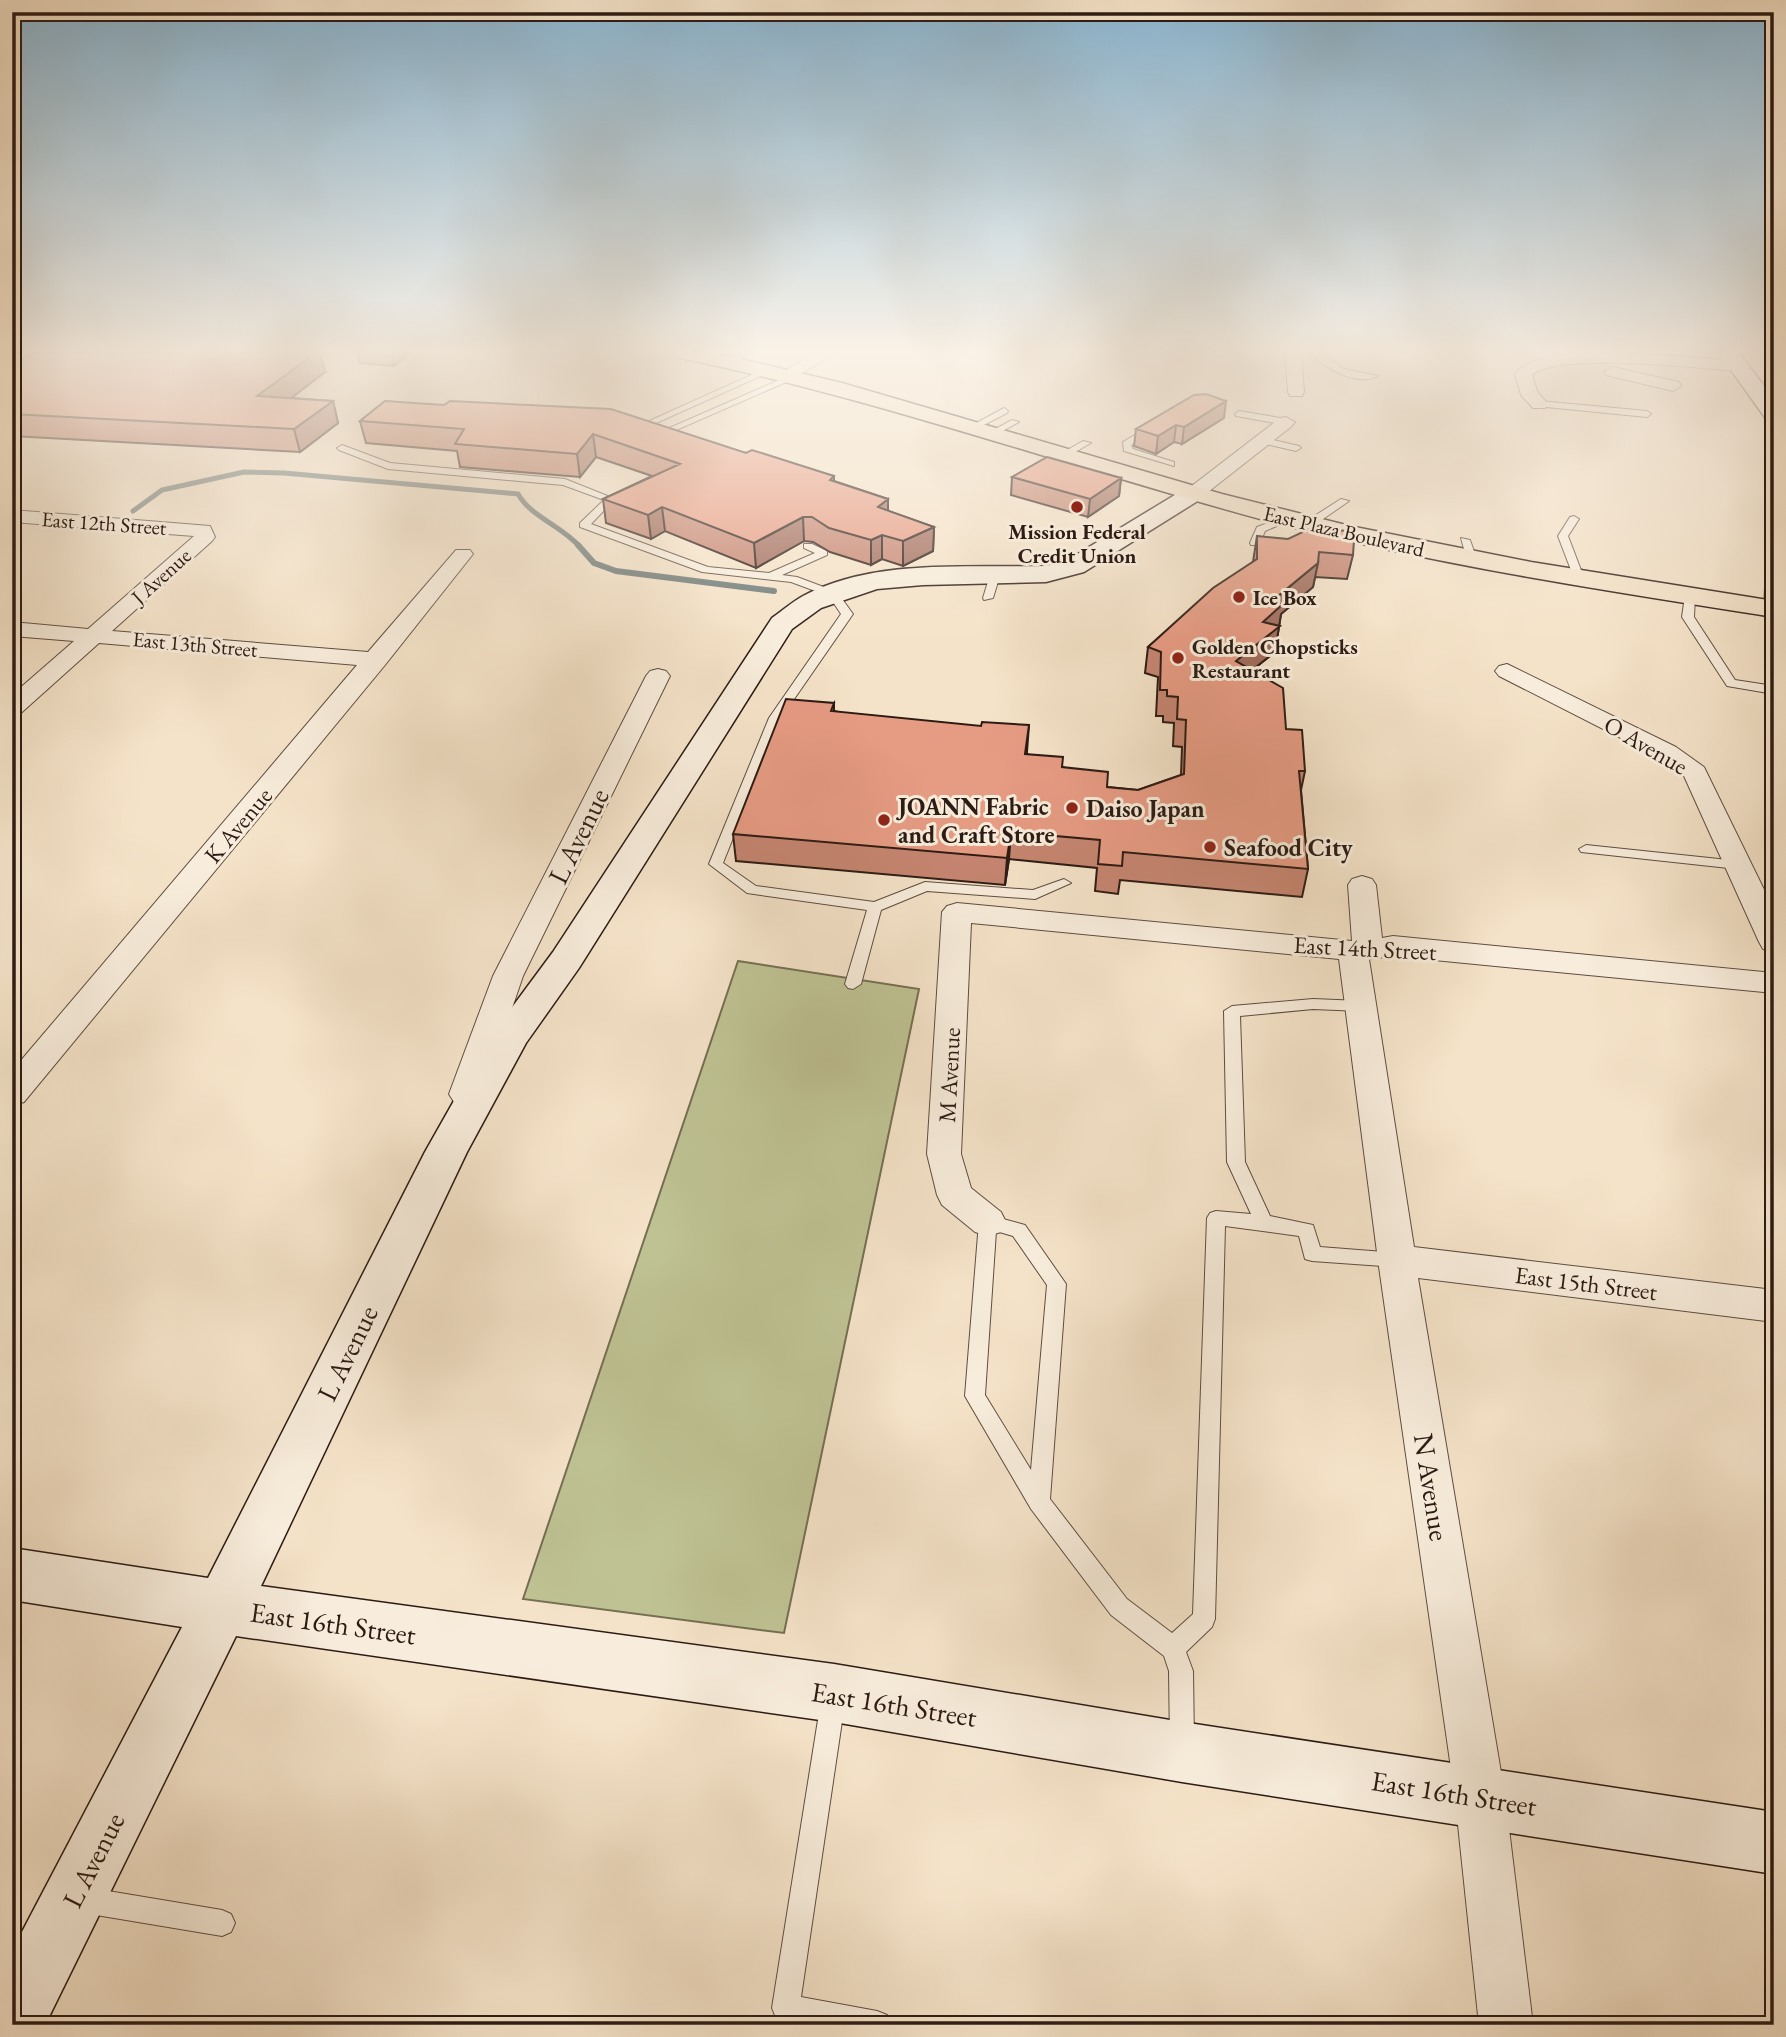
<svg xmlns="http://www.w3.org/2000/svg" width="1786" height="2037" viewBox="0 0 1786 2037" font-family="'EB Garamond',serif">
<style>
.green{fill:#bfc394;stroke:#766f54;stroke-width:2}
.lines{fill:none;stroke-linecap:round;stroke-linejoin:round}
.stream-far1{stroke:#707c79;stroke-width:5}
.stream{stroke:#707c79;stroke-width:6}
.lane-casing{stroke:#5e4d41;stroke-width:2}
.street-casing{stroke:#5e4d41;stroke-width:2}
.secondary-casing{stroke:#2c1b14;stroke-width:3}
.primary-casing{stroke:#2c1b14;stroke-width:3}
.lane{fill:#f8eddc;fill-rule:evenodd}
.street{fill:#f8eddc;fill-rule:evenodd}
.secondary{fill:#f8eddc;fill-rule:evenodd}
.primary{fill:#f5e3c9;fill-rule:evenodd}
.wall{fill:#c68571;stroke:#2c1b14;stroke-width:2}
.shaded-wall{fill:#a16c5c;stroke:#2c1b14;stroke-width:2}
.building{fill:#e69b83;stroke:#2c1b14;stroke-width:2}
.poi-dot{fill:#8f2418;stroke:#f8eddc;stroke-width:2.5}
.labels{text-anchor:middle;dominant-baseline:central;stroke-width:6;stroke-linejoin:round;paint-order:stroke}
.far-street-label{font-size:21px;fill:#2c1b14;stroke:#f8eddc}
.far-poi-label{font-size:21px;font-weight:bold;fill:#2c1b14;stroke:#f8eddc;text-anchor:start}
.street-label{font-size:24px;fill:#2c1b14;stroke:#f8eddc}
.poi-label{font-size:24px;font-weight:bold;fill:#2c1b14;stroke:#f8eddc;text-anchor:start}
.near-street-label{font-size:28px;fill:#2c1b14;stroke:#f8eddc}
</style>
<rect width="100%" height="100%" fill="#f5e3c9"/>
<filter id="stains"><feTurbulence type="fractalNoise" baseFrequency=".00286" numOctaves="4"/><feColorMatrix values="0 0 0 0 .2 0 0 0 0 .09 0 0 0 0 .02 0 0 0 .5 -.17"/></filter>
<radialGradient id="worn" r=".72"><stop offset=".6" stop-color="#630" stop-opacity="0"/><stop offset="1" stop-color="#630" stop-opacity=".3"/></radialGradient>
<path class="green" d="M738,961L919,989L784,1633L523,1599Z"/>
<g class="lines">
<path class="stream-far1" d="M133,511L162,490L244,472L284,473L518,494C531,517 562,526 580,547"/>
<path class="stream" d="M578,545L594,563L616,571L774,591"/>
<g class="lane-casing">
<path id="lane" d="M740,352H751L731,364L724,362Z
M1309,352H1318L1344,369L1378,376C1356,387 1325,368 1309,352Z
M1660,352H1695L1735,358L1731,360Z
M767,368L774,370L654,424L647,422Z
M793,374L800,376L674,431L667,429Z
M1539,401L1647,411L1651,414L1647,417L1536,406V402Z
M1004,408L1008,411L1007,413L976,429L969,427Z
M1239,411L1286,419L1290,422L1286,425L1236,416L1235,414Z
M1012,420L1019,422L995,435L988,433Z
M1150,426L1157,428L1131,445L1133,449L1174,462V466L1124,451L1123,442Z
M1264,438L1299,446L1301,448L1296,451L1261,443V439Z
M1083,441L1091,443L1068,456L1060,454Z
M342,445L390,463L565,479L615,499L591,524L708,567L769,573L815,553L804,548V544H812L827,551V555L782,575L797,577L837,592L853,614L781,718L723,863L756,886L874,902L925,882L1033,890L1064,879L1071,883L1035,899L927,891L881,910L861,984L853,989L848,988L845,984L867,910L747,893L709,864L769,718L841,614L829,596L791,582L702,572L580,527V523L604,500L563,485L388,469L339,450L337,448Z
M1341,499L1349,501L1313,526H1305V522Z
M1574,516L1579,519L1568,536L1584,578L1579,581L1574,578L1558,536L1570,517Z
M1284,517L1293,519L1265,531L1259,545H1251L1250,543L1257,527Z
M1461,538L1470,540L1477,560L1476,562L1467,560Z
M995,572L1000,575L993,598L984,600L983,598L990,575Z
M1774,583L1773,608L1764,610L1765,587Z
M1690,593L1695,596L1694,617L1735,680L1774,686V694L1727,686L1682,617L1685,596Z
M1586,845L1738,861L1745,865L1738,869L1581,852L1579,849Z
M1313,999L1361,1001L1369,1006L1361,1011L1313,1009L1240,1016L1245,1162L1270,1216L1313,1225L1320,1247L1397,1253L1404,1255L1406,1260L1404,1265L1397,1267L1312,1261L1305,1259L1299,1236L1225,1226L1215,1619L1212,1627L1186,1652L1193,1671L1194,1743L1191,1752L1182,1755L1173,1752L1170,1743L1169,1671L1164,1656L1111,1615L1031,1509L965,1396L979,1222L982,1217L988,1215L1025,1225L1066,1284L1050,1499L1127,1599L1172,1633L1193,1614L1207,1218L1210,1213L1216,1211L1251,1214L1227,1162L1224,1011L1232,1006ZM996,1231L1013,1236L1047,1285L1031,1470L985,1395Z
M833,1689L841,1693L845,1701L801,1997L877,2011L887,2015L891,2025H803L776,2018L772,2008L821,1701L825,1693Z
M84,1887L222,1910L231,1914L235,1923L231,1932L222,1936L84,1913L75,1909L71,1900L75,1891Z"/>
</g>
<g class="street-casing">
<path id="street" d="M817,352H838L793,378L787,379L779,374Z
M1285,352H1301L1304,392L1302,396H1290L1288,392Z
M1612,352L1737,361L1745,366L1737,371C1699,368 1557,352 1532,375L1538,393L1548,404L1545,408H1533L1521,395L1515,374C1532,352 1585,353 1612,352Z
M1612,367L1679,382L1681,386L1673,391L1606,375L1604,372Z
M1286,417L1295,422L1292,426L1203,496H1189L1186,492L1189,488L1280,418Z
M12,510L210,526L215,537L212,541L112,631L368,652L456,550H470L473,554L385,665L24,1102L12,1106V1071L357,665L99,643L21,713L12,715V695L74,641L12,636V622L88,629L194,536L12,522Z
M1507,664L1676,747L1704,767L1774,910V951L1763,949L1759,942L1684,776L1658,757L1499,676L1495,671L1499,666Z
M658,669L666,671L670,676L523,976L483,1094L478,1102L466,1106L454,1102L449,1094L493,976L646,676L650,671Z
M1362,876L1372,879L1376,885L1382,938L1393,936L1774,973V993L1393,956L1369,959L1414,1247L1774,1290V1322L1418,1278L1505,1796L1533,2025H1479L1455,1796L1378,1260L1339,959L971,923L961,1154L971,1188L1001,1212L1006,1222L1001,1232L988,1236L975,1232L942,1205L937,1195L927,1154L942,912L947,906L957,903L1352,941L1348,885L1352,879Z"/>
</g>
<g class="secondary-casing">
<path id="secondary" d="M1718,352H1738L1774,399V420L1766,419Z
M1196,485L1204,487L1208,492L1204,497L1084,572L1046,582L923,585L877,589L821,608L792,629L579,968L526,1043L467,1152L261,1586L834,1664L1182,1722L1774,1812V1874L1182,1782L834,1722L236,1636L45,2025H12V1951L182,1627L12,1600V1548L208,1578L425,1152L490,1037L553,952L772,618C782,611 792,602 803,596C874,558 968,568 1046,566L1066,561L1188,487Z"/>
</g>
<g class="primary-casing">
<path id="primary" d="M670,352H711L842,383L1222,494L1350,526L1531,562L1774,601V617C1608,591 1442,566 1279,524C1079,471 884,400 680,358Z"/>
</g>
<use href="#lane" class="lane"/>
<use href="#street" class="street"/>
<use href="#secondary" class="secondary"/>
<use href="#primary" class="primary"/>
</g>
<path class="wall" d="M358,352H410L394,366L360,363Z
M12,365L325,372L290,398L333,401L338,423L300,452L12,436Z
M385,401L746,453L834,476V481L888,499V511L934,527L933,551L903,566L882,559L871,565L830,552L813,542L804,541L756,568L665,531L651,539L606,523L603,499L652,476L596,457L580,477L460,467L457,451L366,443L360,421Z
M1224,418L1182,444L1174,442L1156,454L1134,446L1136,429Z
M1012,477L1121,478L1119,496L1088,517L1011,495Z
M1257,536L1353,555L1347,579L1315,577L1313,587L1281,614L1275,652L1252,670L1305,771L1301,790L1308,869L1302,897L1120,880L1118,894L1095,891L1097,868L1009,859L1005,885L736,861L733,834L834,703V711L1027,754L1063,767L1107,787L1138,790L1181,775L1182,747L1173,746L1174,723L1163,722V716H1156L1158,677L1145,673L1148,647L1253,562Z"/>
<path class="shaded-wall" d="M317,352H320L325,372L264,419L257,396Z
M396,352H410L394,366L392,356Z
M333,401L338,423L300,452L294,429Z
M1226,401L1224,418L1182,444L1184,427Z
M1176,425L1174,442L1156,454L1158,436Z
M593,434L596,457L580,477L577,454Z
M1121,478L1119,496L1088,517L1090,499Z
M888,499V523L878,507Z
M662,507L665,531L651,539L648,515Z
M803,517L804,541L756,568L754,543Z
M934,527L933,551L903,566V541Z
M882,535V559L871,565V540Z
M1318,563L1313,587L1281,614L1275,652L1231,687L1236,661L1263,622L1272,601Z
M1029,725L1027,752L1023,781L1025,754Z
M1011,832L1009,859L1005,885L1007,858Z"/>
<path class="building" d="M35,352H317L257,396L333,401L294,429L12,414V365Z
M359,352H396L392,356Z
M1206,394L1226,401L1184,427L1176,425L1158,436L1136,429L1194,395Z
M385,401L444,405L450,401L611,409L746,453L752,450L834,476L830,480L888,499L878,507L934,527L903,541L882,535L871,540L829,528L812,517H803L754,543L662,507L648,515L603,499L680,464L593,434L577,454L455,444L464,429L360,421Z
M1047,457L1121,478L1090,499L1012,477Z
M1309,529L1350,531L1354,540L1353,555L1319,552L1318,563L1272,601L1283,604L1263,622L1280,626L1236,661L1283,688L1286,729L1302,730L1305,771H1299L1308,869L1123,852L1122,866L1098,864L1100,840L1011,832L1007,858L733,834L786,699L834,703L831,711L981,726L982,722L1029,725L1025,754L1063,757L1062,767L1108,772L1107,787L1138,790L1184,774L1186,720L1177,719L1178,697L1167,696V690H1160L1161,652L1148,647L1213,588L1257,559V536L1288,539Z"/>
<linearGradient id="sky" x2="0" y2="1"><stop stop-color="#8ab8d6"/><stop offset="0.55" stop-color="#faf2e7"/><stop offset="1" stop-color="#faf2e7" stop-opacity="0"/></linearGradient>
<rect width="1786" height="638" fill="url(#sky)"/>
<g class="poi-dot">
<circle cx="1077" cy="507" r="7"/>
<circle cx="1239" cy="597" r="7"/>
<circle cx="1178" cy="658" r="7"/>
<circle cx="1072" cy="808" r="7"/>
<circle cx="884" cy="820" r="7"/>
<circle cx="1210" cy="847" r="7"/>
</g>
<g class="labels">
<g class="far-street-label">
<text transform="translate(104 523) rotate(4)">East 12th Street</text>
<text transform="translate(1344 531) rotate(13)">East Plaza Boulevard</text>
<text transform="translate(161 576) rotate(-42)">J Avenue</text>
<text transform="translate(195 644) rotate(5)">East 13th Street</text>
</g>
<g class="far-poi-label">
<text x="1077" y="531" text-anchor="middle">Mission Federal<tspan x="1077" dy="24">Credit Union</tspan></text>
<text x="1253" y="597">Ice Box</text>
<text x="1192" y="646">Golden Chopsticks<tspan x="1192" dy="24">Restaurant</tspan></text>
</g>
<g class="street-label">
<text transform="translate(1646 745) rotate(30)">O Avenue</text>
<text transform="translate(238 825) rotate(-50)">K Avenue</text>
<text transform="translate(1365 948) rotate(3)">East 14th Street</text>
<text transform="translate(949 1075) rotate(-87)">M Avenue</text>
<text transform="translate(1586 1283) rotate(7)">East 15th Street</text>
</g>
<g class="poi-label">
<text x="898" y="806">JOANN Fabric<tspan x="898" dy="28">and Craft Store</tspan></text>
<text x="1086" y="808">Daiso Japan</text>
<text x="1224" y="847">Seafood City</text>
</g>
<g class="near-street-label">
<text transform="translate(578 836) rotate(-64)">L Avenue</text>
<text transform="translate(347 1353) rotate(-64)">L Avenue</text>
<text transform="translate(1432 1487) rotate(81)">N Avenue</text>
<text transform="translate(333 1623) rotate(8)">East 16th Street</text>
<text transform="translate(894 1704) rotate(9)">East 16th Street</text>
<text transform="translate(1454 1793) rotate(9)">East 16th Street</text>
<text transform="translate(93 1860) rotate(-63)">L Avenue</text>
</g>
</g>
<rect width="1786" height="2037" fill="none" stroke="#f5e3c9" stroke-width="42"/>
<rect x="14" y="14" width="1758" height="2009" fill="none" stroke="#2c1b14" stroke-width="3.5"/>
<rect x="21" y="21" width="1744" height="1995" fill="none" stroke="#2c1b14" stroke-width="2"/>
<rect width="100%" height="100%" filter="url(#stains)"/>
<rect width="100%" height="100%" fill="url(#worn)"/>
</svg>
